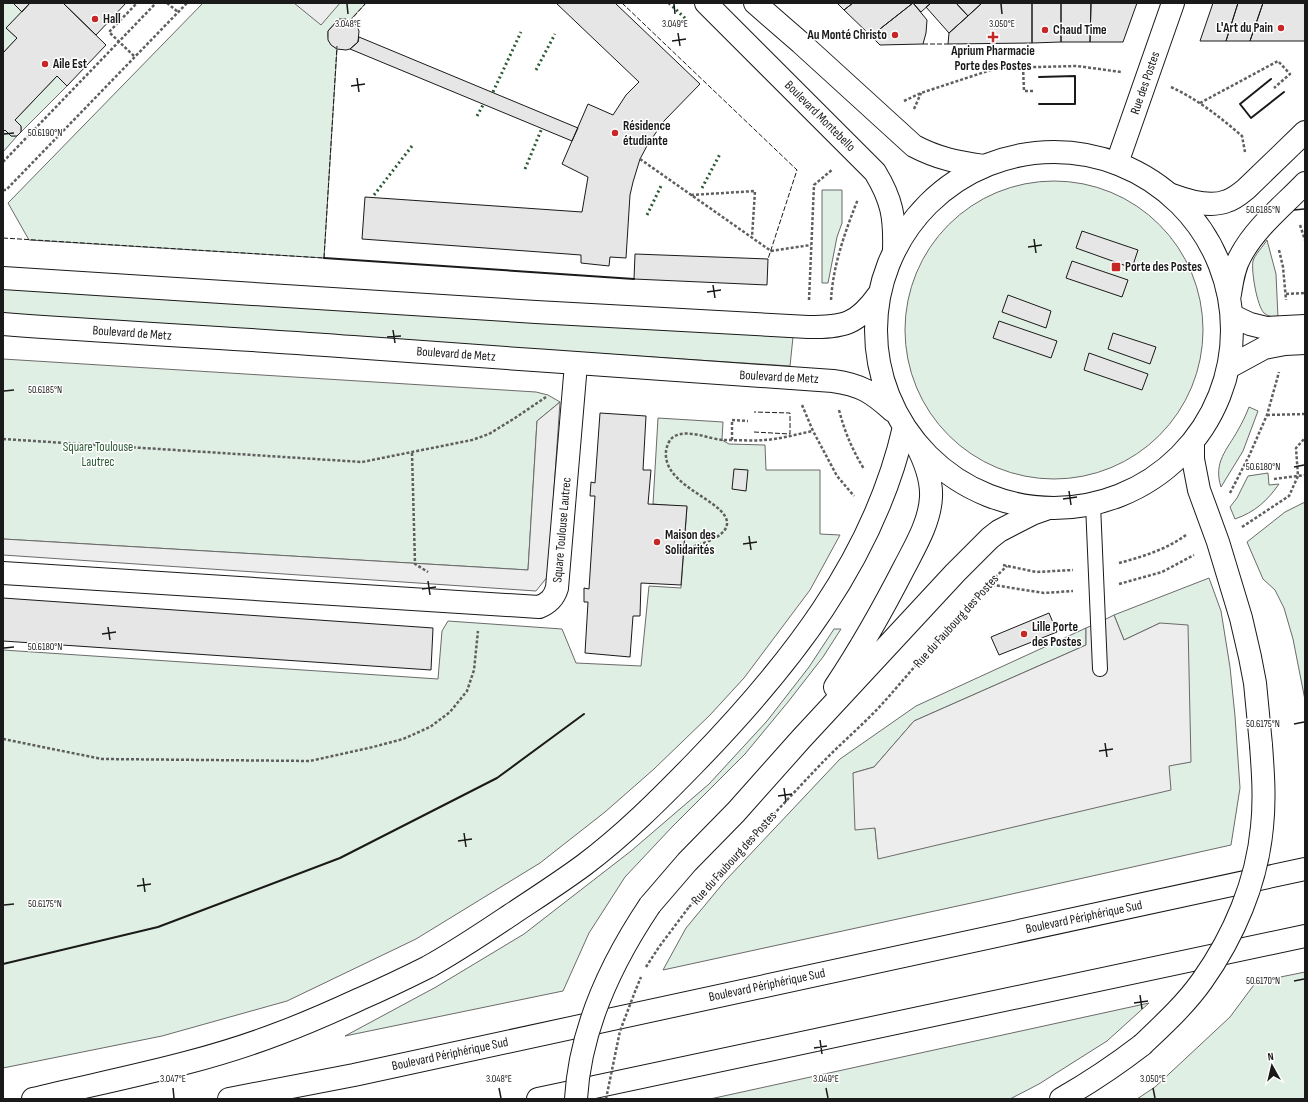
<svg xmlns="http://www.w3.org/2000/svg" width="1308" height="1102" viewBox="0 0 1308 1102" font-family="'Sofia Sans Condensed',sans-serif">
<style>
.green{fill:#e0efe3;stroke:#6a6a6a}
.parking{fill:#ededed;stroke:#6a6a6a}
.building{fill:#e6e6e6;stroke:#1a1a1a}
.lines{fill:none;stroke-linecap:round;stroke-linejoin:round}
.lane-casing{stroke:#1a1a1a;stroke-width:16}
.street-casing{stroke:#1a1a1a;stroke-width:24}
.secondary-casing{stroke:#1a1a1a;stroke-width:24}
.primary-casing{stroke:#1a1a1a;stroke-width:24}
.highway-casing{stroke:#1a1a1a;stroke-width:24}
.path{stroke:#5f5f5f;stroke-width:2.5;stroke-dasharray:3 2;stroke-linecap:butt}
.lane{stroke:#fff;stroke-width:14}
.street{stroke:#fff;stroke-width:22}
.secondary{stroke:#fff;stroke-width:22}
.primary{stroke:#fff;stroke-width:22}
.highway{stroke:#fff;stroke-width:22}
.secondary-bridge-casing{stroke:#1a1a1a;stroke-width:24;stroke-linecap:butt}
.highway-bridge-casing{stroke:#1a1a1a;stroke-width:24;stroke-linecap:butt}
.path-bridge{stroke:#5f5f5f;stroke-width:2.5;stroke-dasharray:3 2;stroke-linecap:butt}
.secondary-bridge{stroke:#fff;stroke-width:22}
.highway-bridge{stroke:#fff;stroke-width:22}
.hedge{stroke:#2b5a34;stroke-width:3;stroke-dasharray:2 3;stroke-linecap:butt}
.fence{stroke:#1a1a1a;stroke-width:1;stroke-dasharray:5 2;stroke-linecap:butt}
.wall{stroke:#1a1a1a;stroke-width:2}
.ticks{fill:none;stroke:#1a1a1a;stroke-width:1.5}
.poi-dot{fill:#c62828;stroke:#fff;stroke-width:1.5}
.labels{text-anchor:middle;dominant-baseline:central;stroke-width:3;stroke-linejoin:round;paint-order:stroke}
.poi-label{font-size:13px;font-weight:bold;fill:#1a1a1a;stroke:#fff;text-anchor:start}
.street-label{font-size:13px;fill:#1a1a1a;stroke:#fff}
.park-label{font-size:13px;fill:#2b5a34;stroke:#fff}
.ticks-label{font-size:10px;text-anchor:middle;fill:#1a1a1a;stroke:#fff;stroke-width:3;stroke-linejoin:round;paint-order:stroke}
</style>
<rect width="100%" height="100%" fill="#fff"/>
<path class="green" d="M3,3H13L22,12L6,28L17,38L3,53Z
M203,3H366L350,20C338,17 335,23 328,31C327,40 330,45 337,49L324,258L29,240L8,203Z
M57,76L67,86L21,132V126L15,120Z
M5,130L11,136H17L3,152V132Z
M905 330a149 149 0 1 1 298 0a149 149 0 1 1-298 0Z
M822,190H842V223L837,237L828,283H822Z
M1267,240L1276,274L1278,318C1273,317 1267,316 1264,313C1257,306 1251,271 1253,261C1254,256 1264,245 1267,240Z
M3,287L793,337L790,366L3,315Z
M3,359L536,392L548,395L560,402L537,421L528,570L3,539Z
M1249,407L1258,411L1243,451L1221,487C1213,462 1227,450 1238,430C1242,423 1246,415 1249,407Z
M658,418L723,422L722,440L729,444L765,445L766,470H820V534L840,535L810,590L744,678L710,715L654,769L605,812L540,863L416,939L287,1001L162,1036L3,1068V650L438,679L442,631L448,621L562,629L576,663L641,666L649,586L681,588L687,507L653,504Z
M1268,473L1269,485L1279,484C1267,501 1255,512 1235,519L1230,507L1237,498L1248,476Z
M1305,502V700L1293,639L1284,608L1275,590L1263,579L1247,542L1285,512Z
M1209,578L1221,611L1230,667L1235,716L1240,788L1231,845L976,902L663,970L686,928L725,881L840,759L916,706L1086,628V645L914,721L874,767L853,773L875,828L878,858L1169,765L1190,762L1160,623L1124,640L1114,615Z
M834,629H841L823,657L788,702L745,754L672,827L625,877L589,933L563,991L345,1036L436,987L524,934L631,851L709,784L767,721L809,667Z
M1305,972V1099H1137L1155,1087L1230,1017L1256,982Z
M1149,1003L1107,1041L1039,1084L1010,1099H710Z"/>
<path class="parking" d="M294,3H340L321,25Z
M560,402L548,576L536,591L3,555V539L528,570L537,421Z
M1114,615L1124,640L1160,623L1188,625L1191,762L1169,766L1171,790L878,859L875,828L855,830L853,773L874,767L914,721L1086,645V628L1098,623Z"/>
<path class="building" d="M13,3H30L22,12Z
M30,3H63L106,45L67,86L57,76L15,120L21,126V132L17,136H11L5,130L3,132V53L17,38L6,28Z
M63,3H126L96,35Z
M556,3H615L700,84L664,121L648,144L640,159L633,182L630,195L626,258L610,257L609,266L581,263V255L362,239L365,197L582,212L588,177L562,164L588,104L613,115L626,95L639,82Z
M837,3H853L844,10Z
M853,3H913L871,36L844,10Z
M913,3L927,20L926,33L923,44L880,45L871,36Z
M913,3H931L921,12Z
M931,3H956L968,16L949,33L926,7Z
M956,3H982L968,16Z
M982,3H1032V43L948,44L949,33Z
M1032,3H1061V42L1032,43Z
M1061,3H1091L1090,42H1061Z
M1091,3H1137L1123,42H1090Z
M1213,3H1238L1226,41H1200Z
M1238,3H1263L1250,41H1226Z
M1263,3H1305V41H1250Z
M339,19H345L352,21L357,26L359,31L358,42L350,49L346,50L337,49L331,45L328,40V31Z
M359,37L578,128L572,141L350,49L358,42Z
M1082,231L1138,250L1132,268L1076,248Z
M635,254L768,259L767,285L634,279Z
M1072,261L1128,280L1122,297L1066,278Z
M1008,295L1051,311L1046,328L1002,312Z
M999,321L1057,341L1051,358L993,338Z
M1113,333L1156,347L1150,364L1108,349Z
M1089,353L1148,374L1142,390L1084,370Z
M600,413L646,416L643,470H651L648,504L687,506L681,585L641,583L640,616H633L630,657L585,653L588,602H584V588L589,589L595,496H590L591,482L595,483Z
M734,469L748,470L746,491L732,489Z
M3,598L433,628L431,670L3,641Z
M1049,613L1057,632L999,655L991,637Z"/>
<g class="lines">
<g class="lane-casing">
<path id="lane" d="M1093,504L1100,669"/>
</g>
<g class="street-casing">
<path id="street" d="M3,573L539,607C549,603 554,598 557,588L576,364"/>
</g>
<g class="secondary-casing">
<path id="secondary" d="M706,3L875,172C892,200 895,217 894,250
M755,3L801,43L914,146C939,159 957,162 984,166
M1117,163L1173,3
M1172,195C1188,201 1210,208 1227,201C1234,199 1240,194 1246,189L1305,132
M1230,294C1232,281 1234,267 1241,255C1256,227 1283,206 1305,183
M835,687C861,648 884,607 905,566C916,545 930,521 931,497C932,478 924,459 915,442
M650,905L687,862L736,812L801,739L955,573L990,538L999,531L1032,514L1049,508"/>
</g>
<g class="primary-casing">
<path id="primary" d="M876 330a178 178 0 1 1 356 0a178 178 0 1 1-356 0Z
M3,278L536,312L808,327C844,327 857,325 879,294
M1233,316L1250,324L1266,328L1305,326
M3,324C120,333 237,338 353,347C513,358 673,371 833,381C861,385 872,392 893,411
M1229,367L1264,348L1285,344L1305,343"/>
</g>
<g class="highway-casing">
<path id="highway" d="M1193,443V459L1199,490L1218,542L1231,585L1241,618L1250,657L1255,683L1261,745
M33,1099C116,1079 200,1064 280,1033C307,1023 334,1011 360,999C383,989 406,978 428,967C457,951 485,932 512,914C536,898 561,882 584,865C624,835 660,799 695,763C788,667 874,560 904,427
M229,1099L354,1075L1305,869
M538,1099L1305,936
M1061,1099C1089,1083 1116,1065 1142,1045"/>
</g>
<path class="path" d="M167,3L178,12
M1023,67L1024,91H1035
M1171,87C1197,99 1220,117 1242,136L1245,152
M904,101L921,93L997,68L1077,66L1121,72
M1200,103L1278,61L1290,74L1274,88
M914,109L921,93
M640,159L771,251L811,245
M3,162L156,3
M3,190H6L187,3
M691,195L755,191L752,237
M1300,225L1305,240
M1279,250L1283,267L1286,300
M1286,294L1305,293
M809,300L814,185L833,169
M831,300C833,265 845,232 858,199
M802,405L813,431L837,476L854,496
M839,410C845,433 852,449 864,469
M1267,415L1305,414
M3,439L362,462L472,440L489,434L515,418L546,397
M732,440V420L748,421
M412,453L415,564L428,572
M1274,479L1305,475
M1230,493L1249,456L1267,415L1279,372
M1242,527L1289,496L1298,476L1296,448L1305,438
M684,549C699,545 743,534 721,511C704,494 663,480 666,451C667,445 670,438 675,436C689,429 709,439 723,440C737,440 752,441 765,440C781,439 797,434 813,431
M1119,563C1142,557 1167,549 1186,535
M1003,565L1036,572L1073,570
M987,584L1044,593L1073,591
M1119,584L1162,572L1194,555
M3,739L102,759L310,761L373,747L403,739L430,727L450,712L467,691L474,670L478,631
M689,907C733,859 776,811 821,764C841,743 864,724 883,703C924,657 962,608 1007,566"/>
<use href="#lane" class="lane"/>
<use href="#street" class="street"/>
<use href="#secondary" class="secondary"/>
<use href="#primary" class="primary"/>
<use href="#highway" class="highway"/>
<g class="secondary-bridge-casing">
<path id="secondary-bridge" d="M576,1099C580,1028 611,963 650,905"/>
</g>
<g class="highway-bridge-casing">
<path id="highway-bridge" d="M1142,1045C1163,1025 1185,1005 1202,981C1234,936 1257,882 1262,827C1265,799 1263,772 1261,745"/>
</g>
<path class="path-bridge" d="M134,56L109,32L137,3
M646,967L659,947L689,907
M606,1099L620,1031L636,989L641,977"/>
<use href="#secondary-bridge" class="secondary-bridge"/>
<use href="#highway-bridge" class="highway-bridge"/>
<path class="hedge" d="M669,3L687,20
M536,70L555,34
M493,92L521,32
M477,116L483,105
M525,169L542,128
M702,188L720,154
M374,195L412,146
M647,215L661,186"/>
<path class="fence" d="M622,3L797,170L768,259
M349,22L366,3
M923,44H948
M3,238L324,258L337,46
M754,432L790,434V413L754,412"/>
<path class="wall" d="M1039,77L1075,76V104H1039
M1271,79L1240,104L1251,118L1284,92
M324,258L634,279
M3,964L158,927L340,858L497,778L584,714"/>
</g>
<path class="ticks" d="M347,4L348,14M674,4L675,14M1001,4L1002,14M678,33L680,46M672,41L686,39M357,78L359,92M351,86L365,84M4,134L14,133M1294,210L1304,209M1034,239L1036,253M1028,247L1042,245M713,285L715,298M707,292L721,290M393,330L395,343M387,337L401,336M4,391L14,390M1294,467L1304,465M1069,491L1071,505M1063,499L1077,497M749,536L751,550M743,544L757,542M428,581L430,595M422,589L436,587M108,627L110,640M102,634L116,632M4,648L14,647M1294,724L1304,722M1105,743L1107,757M1099,751L1113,749M784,788L786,802M778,796L792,794M464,833L466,847M458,841L472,839M143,878L145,892M137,886L151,884M4,905L14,904M1294,981L1304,979M1140,995L1142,1009M1134,1003L1148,1001M820,1040L822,1054M814,1048L827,1046M173,1088L174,1098M499,1088L501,1098M826,1088L828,1098M1153,1088L1155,1098"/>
<g class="poi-dot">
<circle cx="95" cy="19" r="4"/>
<circle cx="1281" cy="28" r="4"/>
<circle cx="1045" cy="30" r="4"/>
<circle cx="895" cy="35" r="4"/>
<path d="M991 31h4v4h4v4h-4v4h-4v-4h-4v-4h4z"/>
<circle cx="45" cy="64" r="4"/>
<circle cx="615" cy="133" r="4"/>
<rect x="1111" y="262" width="10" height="10" rx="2"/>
<circle cx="657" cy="542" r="4"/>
<circle cx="1024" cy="634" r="4"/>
</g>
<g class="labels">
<g class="poi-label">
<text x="103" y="19">Hall</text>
<text x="1273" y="28" text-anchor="end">L'Art du Pain</text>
<text x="1053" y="30">Chaud Time</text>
<text x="887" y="35" text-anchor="end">Au Monté Christo</text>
<text x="993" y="51" text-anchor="middle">Aprium Pharmacie<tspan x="993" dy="15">Porte des Postes</tspan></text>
<text x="53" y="64">Aile Est</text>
<text x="623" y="126">Résidence<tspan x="623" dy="15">étudiante</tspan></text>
<text x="1125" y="267">Porte des Postes</text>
<text x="665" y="535">Maison des<tspan x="665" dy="15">Solidarités</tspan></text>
<text x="1032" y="627">Lille Porte<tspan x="1032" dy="15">des Postes</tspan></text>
</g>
<g class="street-label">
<text transform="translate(1145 83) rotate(-71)">Rue des Postes</text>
<text transform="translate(820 116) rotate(45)">Boulevard Montebello</text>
<text transform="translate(132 333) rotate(4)">Boulevard de Metz</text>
<text transform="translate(456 354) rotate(4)">Boulevard de Metz</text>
<text transform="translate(779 377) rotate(3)">Boulevard de Metz</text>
<text transform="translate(562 530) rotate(-85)">Square Toulouse Lautrec</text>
<text transform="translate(956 621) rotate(-48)">Rue du Faubourg des Postes</text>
<text transform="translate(734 858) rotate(-48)">Rue du Faubourg des Postes</text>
<text transform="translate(1084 917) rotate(-12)">Boulevard Périphérique Sud</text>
<text transform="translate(767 985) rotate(-12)">Boulevard Périphérique Sud</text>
<text transform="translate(450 1054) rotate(-12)">Boulevard Périphérique Sud</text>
</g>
<g class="park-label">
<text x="98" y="447">Square Toulouse<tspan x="98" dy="15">Lautrec</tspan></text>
</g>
</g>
<g class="ticks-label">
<text x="348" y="27">3.048°E</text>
<text x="675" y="27">3.049°E</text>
<text x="1002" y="27">3.050°E</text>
<text x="45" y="136">50.6190°N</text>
<text x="1263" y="213">50.6185°N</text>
<text x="45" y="393">50.6185°N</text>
<text x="1263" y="470">50.6180°N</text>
<text x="45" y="650">50.6180°N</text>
<text x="1263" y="727">50.6175°N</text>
<text x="45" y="907">50.6175°N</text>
<text x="1263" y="984">50.6170°N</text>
<text x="173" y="1082">3.047°E</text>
<text x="499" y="1082">3.048°E</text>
<text x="826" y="1082">3.049°E</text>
<text x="1153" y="1082">3.050°E</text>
</g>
<rect width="1308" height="1102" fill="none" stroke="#1a1a1a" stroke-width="8"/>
<g transform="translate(1272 1066) rotate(352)" stroke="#ffffff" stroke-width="3" paint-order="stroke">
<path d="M0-3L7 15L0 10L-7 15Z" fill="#1a1a1a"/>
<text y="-6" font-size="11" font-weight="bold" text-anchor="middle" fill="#1a1a1a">N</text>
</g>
</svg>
